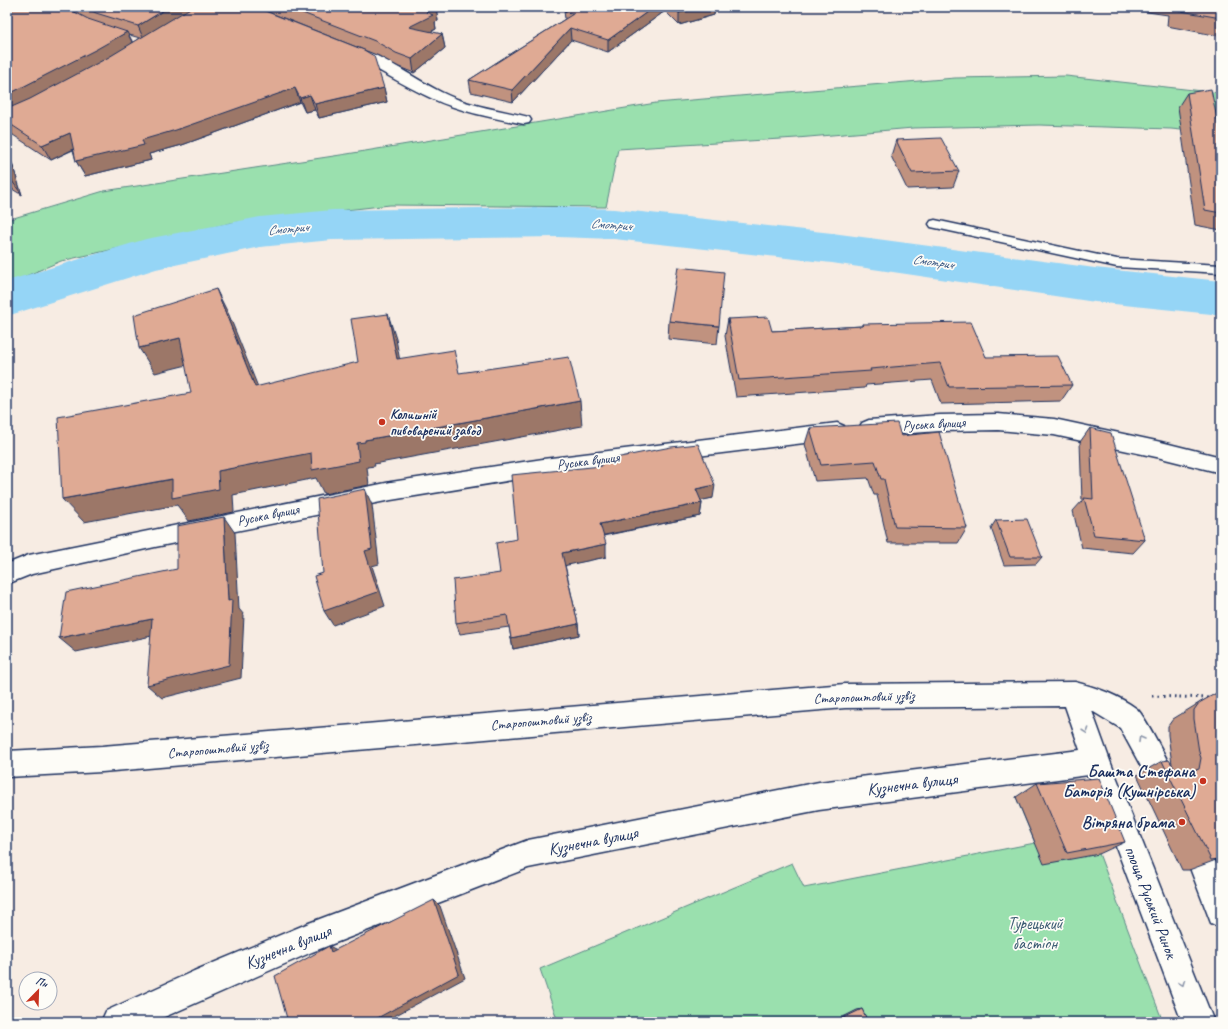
<svg xmlns="http://www.w3.org/2000/svg" width="1228" height="1029" viewBox="0 0 1228 1029" font-family="Caveat,sans-serif">
<style>
.green{fill:#9ae0ae;stroke:#5a8886}
.lines{fill:none;stroke-linecap:round;stroke-linejoin:round}
.river{fill:#95d5f6;fill-rule:evenodd}
.lane-casing{stroke:#1b2f5e;stroke-width:3}
.street-casing{stroke:#1b2f5e;stroke-width:3}
.path{stroke:#1b2f5e;stroke-width:3;stroke-dasharray:1.5 4;stroke-linecap:butt}
.lane{fill:#fdfcf7;fill-rule:evenodd}
.street{fill:#fdfcf7;fill-rule:evenodd}
.wall{fill:#c0927f;stroke:#1b2f5e;fill-rule:evenodd}
.shaded-wall{fill:#9c7768;stroke:#1b2f5e}
.building{fill:#dfaa94;stroke:#1b2f5e}
.oneway{stroke:#8c96aa}
.poi-dot{fill:#c8321e;stroke:#fdfcf7;stroke-width:1.5}
.labels{text-anchor:middle;dominant-baseline:central;stroke-width:3.5;stroke-linejoin:round;paint-order:stroke}
.far-water-label{font-size:13px;font-style:italic;fill:#3a5884;stroke:#fdfcf7}
.poi-label{font-size:14px;font-weight:bold;fill:#1b2f5e;stroke:#fdfcf7;text-anchor:start}
.street-label{font-size:14px;fill:#1b2f5e;stroke:#fdfcf7}
.near-poi-label{font-size:17px;font-weight:bold;fill:#1b2f5e;stroke:#fdfcf7;text-anchor:end}
.near-street-label{font-size:17px;fill:#1b2f5e;stroke:#fdfcf7}
.near-park-label{font-size:17px;fill:#3b5b72;stroke:#fdfcf7}
</style>
<rect width="100%" height="100%" fill="#f7ece3"/>
<filter id="ink" filterUnits="userSpaceOnUse"><feTurbulence type="fractalNoise" baseFrequency=".025" numOctaves="2"/><feDisplacementMap in="SourceGraphic" scale="8" xChannelSelector="R" yChannelSelector="G"/><feConvolveMatrix kernelMatrix="1 2 1 2 8 2 1 2 1" color-interpolation-filters="sRGB"/></filter>
<g filter="url(#ink)">
<path class="green" d="M1066,76L1221,93V134L1171,129L1039,125L913,128L797,138L618,149L606,207L390,205L231,223L61,261L7,284V220L104,191L347,154L656,103L955,78Z
M1076,793L1163,1022H558L540,969L792,863L804,888L1035,843L1016,797Z"/>
<g class="lines">
<path class="river" d="M558,207L614,209L832,233L1095,268L1221,281V315L1095,302L832,263L614,239L558,237L332,240L260,247L156,269L7,316V281L146,239L260,217L332,210Z"/>
<g class="lane-casing">
<path id="lane" d="M935,220L1117,259L1221,265V273L1117,267L931,227L929,224L931,221Z"/>
</g>
<g class="street-casing">
<path id="street" d="M348,45C381,53 411,77 441,92C468,106 500,110 529,117L531,120L529,123L524,124C493,118 461,112 433,99C402,85 374,66 343,52L341,49L343,46Z
M998,414L1054,419L1161,442L1221,457V473L1161,458L1054,435L998,430L940,431L869,436L862,433L859,428L862,423L869,420L940,415Z
M837,423L844,426L847,431L844,436L837,439L543,475L391,500L155,547L32,574L7,584V564L29,555L391,482L543,459Z
M1075,682C1098,688 1118,695 1137,709C1144,715 1169,762 1173,773L1170,783L1160,786L1150,783L1120,728L1092,711L1110,761L1214,1022H1182L1089,775L819,810L528,868L312,952L153,1022H101L106,1011L194,971L309,923L528,840L819,782L1080,750L1065,706L845,708L102,772L7,777V751L102,746L845,684Z
M1204,854L1214,858L1221,875V928L1211,923L1190,868L1194,858Z"/>
</g>
<path class="path" d="M1152,696L1209,698"/>
<use href="#lane" class="lane"/>
<use href="#street" class="street"/>
</g>
<path class="wall" d="M7,7H255L384,88L387,102L319,118L315,110L305,112L300,102L182,145L149,154L151,160L85,176L76,161L73,150L51,160L7,131ZM129,35L133,36L140,38L133,43Z
M256,7H436L438,21L435,22L436,29L430,32L442,34L445,48L414,73L399,67L379,56Z
M570,7H715L714,15L679,25L665,11L608,52L571,40L513,102L471,92L469,80L565,19L564,11Z
M1134,7H1221V38L1219,37V36L1167,26L1168,15L1134,10Z
M1187,93L1221,139V230L1195,225L1178,107Z
M896,140L959,171L953,187L907,189L891,156Z
M7,148L22,195L7,186Z
M728,319L772,331L862,326V324L986,357L1072,385L1061,401L941,404L932,380L866,385L865,388L736,397L725,336Z
M669,321L719,326L717,344L668,339Z
M810,428L901,436L967,528L958,543H888L877,495H874L868,478L815,481L805,444Z
M1090,428L1145,540L1133,553L1082,548L1073,511L1082,501L1080,442Z
M600,461L713,498L700,500L702,503L700,516L603,536L606,557L565,565L578,624L579,635L513,649L509,627L460,634L456,623L500,573L517,539L601,466Z
M996,520L1042,557L1036,564L1004,565L991,528Z
M1221,691V866H1219L1216,860L1189,870H1182L1137,775L1162,761L1172,764L1168,735V726L1173,719L1199,703Z
M1037,783L1125,842L1099,854L1044,864L1016,797Z
M862,1009L868,1022H833L857,1010Z"/>
<path class="shaded-wall" d="M169,7H198L144,40L138,26Z
M436,7L438,21L435,22L436,29L412,41L409,27L426,12Z
M654,7H665V11L608,52V40Z
M702,7H715L714,15L679,25V13Z
M570,28L571,40L513,102L512,90Z
M127,32L134,46L7,114V95Z
M442,34L445,48L414,73L412,59Z
M295,88L300,102L182,145L149,154L151,160L85,176L76,161Z
M384,88L387,102L319,118L315,104Z
M310,95L315,110L305,112L300,98Z
M70,133L78,147L51,160L42,145Z
M7,148L22,195L12,181L7,165Z
M216,289L229,315L268,412L255,387Z
M388,314L396,339L404,384L397,359Z
M180,338L195,363L155,373L139,348Z
M580,401L582,426L374,464L375,466L367,467L369,485L324,494L316,478L233,495L234,512L189,521L177,505L84,522L62,499L218,471L357,443L365,440Z
M715,485L713,498L694,502L696,489Z
M365,489L372,505L379,564L372,566L385,606L333,625L324,611L365,551Z
M702,503L700,516L600,536V524Z
M224,517L235,533L239,609L244,615L241,678L162,698L147,685L228,601Z
M606,544V557L563,566L562,553Z
M152,619L166,633L76,652L59,638Z
M578,624L579,635L513,649L511,638Z
M434,900L440,906L465,978L383,1022H370Z
M329,946L339,951L331,952Z"/>
<path class="building" d="M7,7H65L88,19L127,32L97,49L7,95Z
M85,7H169L138,26L96,13Z
M192,7H255L364,50L374,56L384,88L315,104L310,95L300,98L295,88L176,130L142,140L144,145L76,161L70,133L42,145L7,122V109L30,99L109,57Z
M287,7H435L426,12L433,15L409,27L442,34L412,59L396,53L375,41Z
M570,7H654L608,40L570,28L512,90L469,80L573,14L564,11Z
M674,7H702L679,13Z
M1175,7H1221V18L1175,10Z
M1211,89L1221,139V213L1205,210L1187,93Z
M941,138L959,171L912,173L896,140Z
M7,165L12,181L7,178Z
M678,267L724,272L719,326L669,321Z
M216,289L255,387L358,362L351,319L388,314L397,359L454,350L459,373L569,357L580,401L365,440V442L357,443L359,461L312,470L311,453L218,471L219,489L172,498V479L62,499L58,417L191,393L180,338L139,348L134,315Z
M768,317L772,331L863,326L862,324L971,322L986,357L1058,356L1072,385L949,387L940,363L870,369L871,371L739,380L728,319Z
M897,423L901,436L939,432L967,528L895,527L884,479H881L875,461L821,465L810,428Z
M1090,428L1111,433L1145,540L1094,535L1084,498L1093,499Z
M698,444L715,485L696,489L702,503L600,524L606,544L562,553L578,624L511,638L507,615L456,623L453,580L500,573L496,543L517,539L511,475L602,466L600,461L671,447Z
M365,489L372,549L365,551L378,592L324,611L314,576L323,573L317,499Z
M224,517L228,601L232,600L229,665L147,685L152,619L59,638L66,592L177,569V526Z
M1027,519L1042,557H1010L996,520Z
M1220,691H1221V851L1219,859L1211,860L1162,761L1169,760L1175,769L1186,773L1199,769L1201,758L1199,752L1194,719V710L1199,703Z
M1099,778L1125,842L1067,853L1037,783Z
M434,900L459,974L370,1022H288L275,976L329,946L331,952Z
M862,1009L868,1022H835Z"/>
<defs><path id="oneway-chevron" d="M-2-3.5L2.5 0L-2 3.5" fill="none" stroke-width="1.6" stroke-linecap="round" stroke-linejoin="round"/></defs>
<g class="oneway">
<use href="#oneway-chevron" transform="translate(1086 731) rotate(71)"/>
<use href="#oneway-chevron" transform="translate(1141 739) rotate(-120)"/>
<use href="#oneway-chevron" transform="translate(1182 983) rotate(69)"/>
</g>
</g>
<g class="poi-dot">
<circle cx="382" cy="422" r="4"/>
<circle cx="1203" cy="781" r="4"/>
<circle cx="1182" cy="822" r="4"/>
</g>
<g class="labels">
<g class="far-water-label">
<text transform="translate(611 225) rotate(4)">Смотрич</text>
<text transform="translate(288 229) rotate(-5)">Смотрич</text>
<text transform="translate(933 262) rotate(8)">Смотрич</text>
</g>
<g class="poi-label">
<text x="390" y="414">Колишній<tspan x="390" dy="16">пивоварений завод</tspan></text>
</g>
<g class="street-label">
<text transform="translate(934 424) rotate(-3)">Руська вулиця</text>
<text transform="translate(588 461) rotate(-7)">Руська вулиця</text>
<text transform="translate(268 515) rotate(-11)">Руська вулиця</text>
<text transform="translate(864 697) rotate(-2)">Старопоштовий узвіз</text>
<text transform="translate(541 721) rotate(-5)">Старопоштовий узвіз</text>
<text transform="translate(218 749) rotate(-5)">Старопоштовий узвіз</text>
</g>
<g class="near-poi-label">
<text x="1195" y="771">Башта Стефана<tspan x="1195" dy="20">Баторія (Кушнірська)</tspan></text>
<text x="1174" y="822">Вітряна брама</text>
</g>
<g class="near-street-label">
<text transform="translate(912 784) rotate(-7)">Кузнечна вулиця</text>
<text transform="translate(593 841) rotate(-11)">Кузнечна вулиця</text>
<text transform="translate(1151 902) rotate(69)">площа Руський Ринок</text>
<text transform="translate(288 947) rotate(-22)">Кузнечна вулиця</text>
</g>
<g class="near-park-label">
<text x="1035" y="923">Турецький<tspan x="1035" dy="20">бастіон</tspan></text>
</g>
</g>
<rect width="1228" height="1029" fill="none" stroke="#fdfcf7" stroke-width="24"/>
<rect x="12" y="12" width="1204" height="1005" fill="none" stroke="#1b2f5e" stroke-width="1.5" filter="url(#ink)"/>
<g transform="translate(38 991) rotate(23)"><circle r="19" fill="#fdfcf7" stroke="#a3aaba"/>
<path d="M0-3L7 15L0 10L-7 15Z" fill="#c8321e"/>
<text y="-6" font-size="11" font-weight="bold" text-anchor="middle" fill="#1b2f5e">Пн</text>
</g>
</svg>
